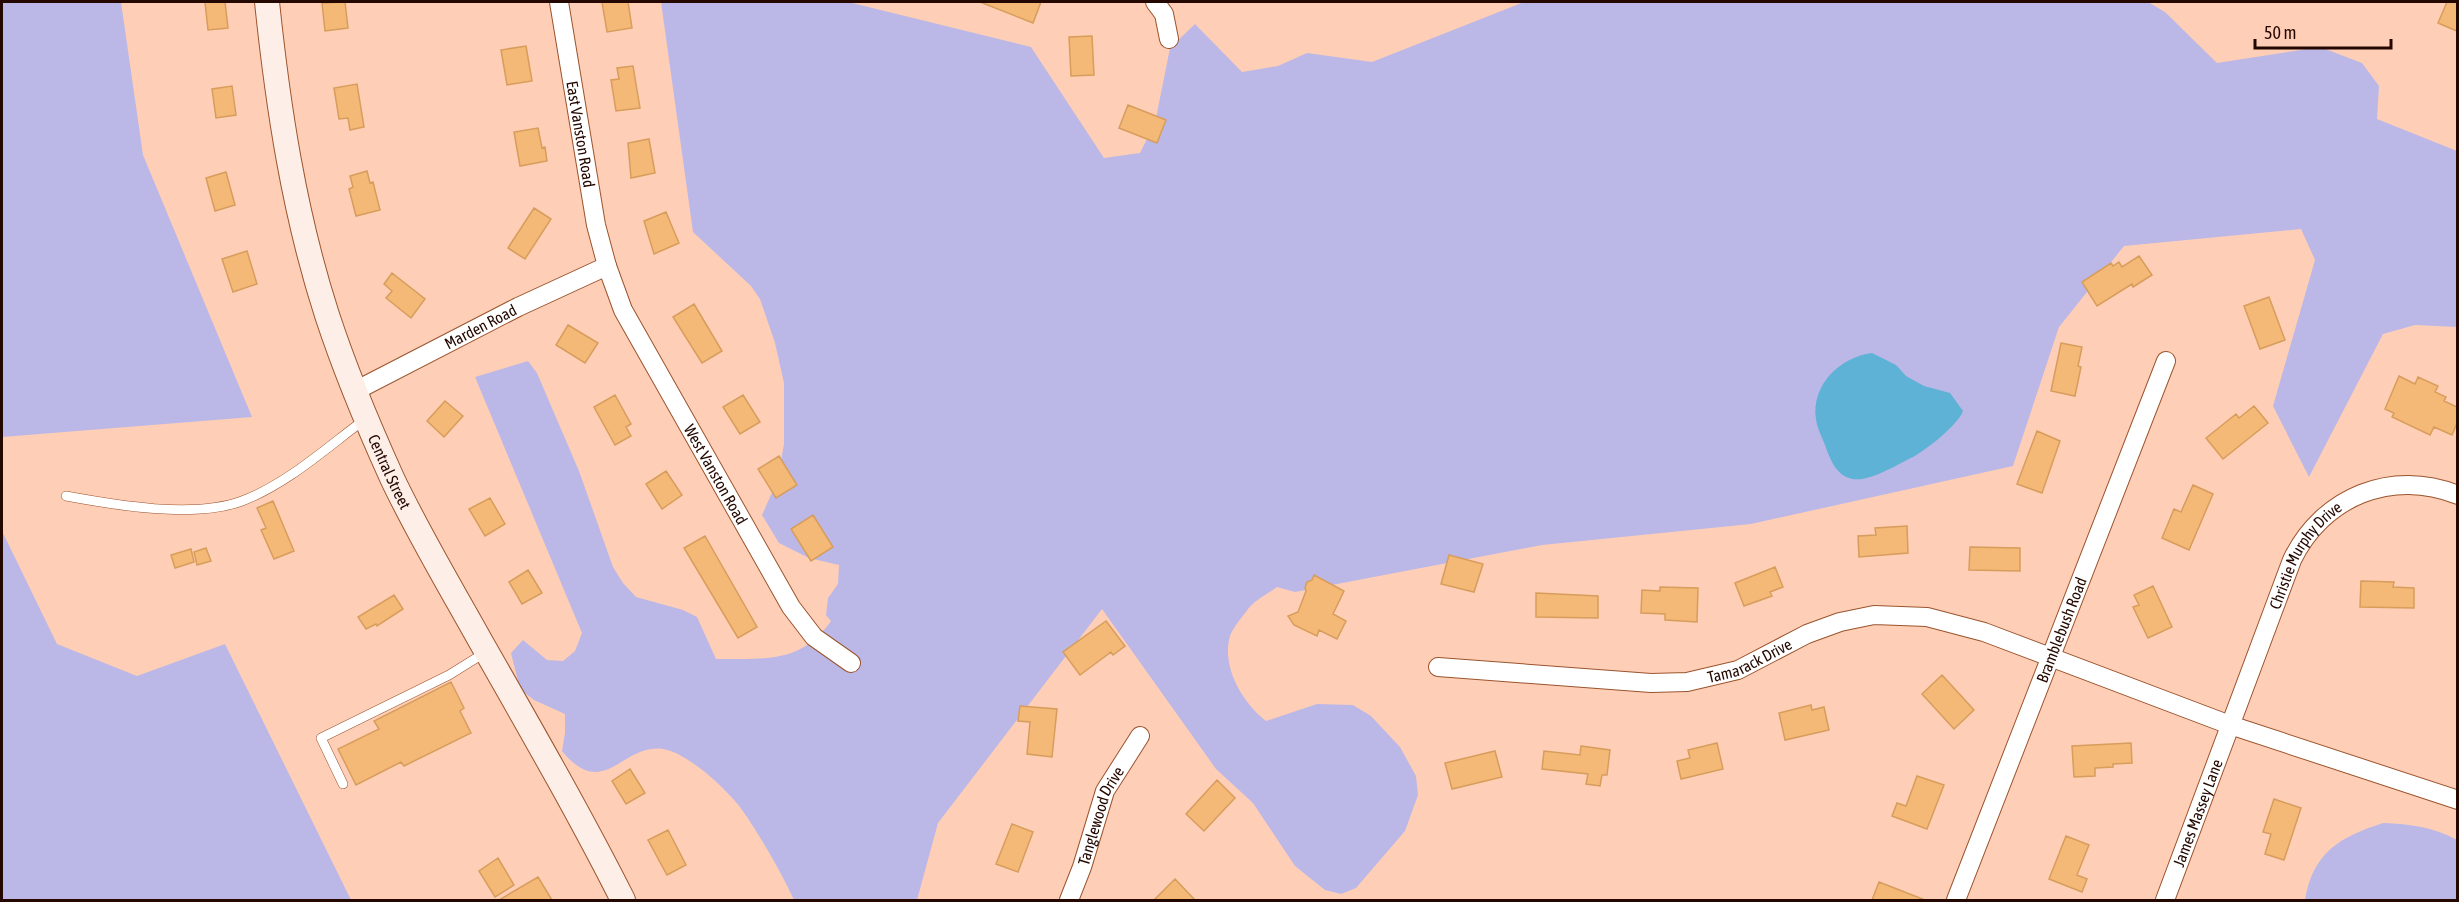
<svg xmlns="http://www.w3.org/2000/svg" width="2459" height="902" viewBox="0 0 2459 902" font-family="'Asap Condensed',sans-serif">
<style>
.green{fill:#bbb8e7}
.water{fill:#5db2d5}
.building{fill:#f4b877;stroke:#d79d5c;stroke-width:1.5}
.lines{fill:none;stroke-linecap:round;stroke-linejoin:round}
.service-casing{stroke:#9a542d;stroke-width:10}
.minor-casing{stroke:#9a542d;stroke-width:20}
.secondary-casing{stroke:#9a542d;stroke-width:26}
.service{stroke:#fff;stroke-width:9}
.minor{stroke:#fff;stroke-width:18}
.secondary{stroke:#fdefe8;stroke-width:24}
.labels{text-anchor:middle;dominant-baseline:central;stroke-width:6;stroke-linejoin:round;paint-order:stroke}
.street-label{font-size:16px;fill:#240800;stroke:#ffceb6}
</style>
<rect width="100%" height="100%" fill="#ffceb6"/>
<path class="green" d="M2,2H121L143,155L252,417L2,437Z
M661,2H848L1031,47L1104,158L1140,153L1155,123L1170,48L1195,24L1242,72L1278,66L1307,53L1372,62L1524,2H2148L2165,12L2217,63L2320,47L2362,63L2379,86L2377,119L2457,151V327L2415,325L2383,334L2309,477L2273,406L2315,260L2301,229L2124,246L2059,327L2013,466L1751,524L1542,545L1295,592L1277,587C1268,594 1255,600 1248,609C1242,617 1233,628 1230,636C1221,667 1243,703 1266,721L1317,704L1353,705L1371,716L1400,747L1416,776L1418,795L1405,831L1356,888L1341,894L1325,890L1295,866L1253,803L1216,769L1102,609L938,823L917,900H794C781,872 764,843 747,817C733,794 689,753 663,749C622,743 604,802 562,751L565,733V714L534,700L520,689L511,653L523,640L547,660L563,661L575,651L582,633L475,377L528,361L537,373L579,471L613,567L623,583L636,597L683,610L697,617L716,659C764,658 800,665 831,621L826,615L828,598L838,584L839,565L809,558L779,543L762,515L778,479L784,444V383L775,343L760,299L751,286L693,232Z
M2,531L57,644L137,676L225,644L351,900H2Z
M2383,823C2411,824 2433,827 2457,840V900H2305C2313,852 2340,837 2383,823Z"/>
<path class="water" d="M1872,353L1896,365L1906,376L1924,386L1950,393L1963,411C1958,425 1926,450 1913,457C1898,464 1870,482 1853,479C1836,476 1830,459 1825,445C1822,437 1817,428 1816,419C1811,385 1840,357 1872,353Z"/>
<path class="building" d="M205,2H225L228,28L208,30Z
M345,2L348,28L325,31L322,3Z
M602,2H628L632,28L607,32Z
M980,2H1041L1033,23Z
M2447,2H2457V31L2438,23Z
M1092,36L1094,75L1071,76L1069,37Z
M526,46L532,81L507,85L501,50Z
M633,66L640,108L616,111L611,80L619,79L617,68Z
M357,84L364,127L350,130L348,118L339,119L334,88Z
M232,86L236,115L216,118L212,89Z
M1128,105L1166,120L1157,143L1119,128Z
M538,128L542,148L545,147L547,161L520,166L514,132Z
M649,139L655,173L631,178L628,143Z
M367,171L370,183L373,182L380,210L356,216L349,189L353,187L350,176Z
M226,172L235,205L215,211L206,178Z
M534,208L551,219L525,259L508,248Z
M666,212L679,243L654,254L644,221Z
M247,251L257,284L233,292L222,259Z
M2139,256L2152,275L2133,287L2132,284L2097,306L2082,282L2111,263L2113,266L2119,262L2122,267Z
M392,273L425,299L411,318L386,298L392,291L384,284Z
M2269,297L2285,340L2260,349L2244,306Z
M694,304L722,351L702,363L673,317Z
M568,325L598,343L585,363L556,345Z
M2061,343L2082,347L2078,366L2081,367L2075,396L2051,391Z
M2399,376L2415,384L2418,377L2438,386L2435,392L2446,397L2444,401L2457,407V423L2452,435L2434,427L2430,435L2392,417L2394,413L2385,409Z
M615,395L631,424L626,427L631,436L615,445L594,407Z
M743,395L760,422L740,434L723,407Z
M445,401L463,416L444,437L427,421Z
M2254,406L2268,423L2223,459L2206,438L2236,414L2239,418Z
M2037,431L2060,441L2042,493L2017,484Z
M779,456L797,485L776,498L758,469Z
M666,471L682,495L662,509L646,484Z
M2193,485L2213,494L2189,550L2162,538L2174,509L2181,512Z
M490,498L505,524L485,536L469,509Z
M273,501L294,551L274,559L261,530L266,528L257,508Z
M813,515L833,547L811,561L791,529Z
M1907,526L1908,553L1859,557L1858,536L1876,535L1875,528Z
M705,536L757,627L738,638L684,548Z
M1970,547L2020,548V571L1969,570Z
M206,548L211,561L197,565L194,552Z
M191,549L194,562L175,568L171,555Z
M1449,555L1483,564L1474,592L1441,584Z
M1775,567L1783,587L1770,592L1772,596L1744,606L1735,583Z
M528,570L542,593L522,604L509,582Z
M1314,575L1344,591L1333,614L1346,621L1337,639L1319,630L1317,636L1294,625L1288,616L1298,612L1306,591L1305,588L1307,582L1312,580Z
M2361,581L2394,582L2393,587L2414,588V608L2360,607Z
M2153,586L2172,627L2148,638L2133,607L2139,605L2134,595Z
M1660,587L1698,588L1697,622L1665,620V614L1641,613L1642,590L1660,591Z
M1536,593L1598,596V618L1536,617Z
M394,595L403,609L377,626L376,624L366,629L358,617Z
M1106,621L1125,646L1113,655L1111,652L1080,675L1063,652Z
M1942,675L1974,710L1954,729L1922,694Z
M451,682L464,708L460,711L471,733L404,766L401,762L356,785L338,749L379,729L374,721Z
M1811,705L1812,710L1824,707L1829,730L1785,740L1779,713Z
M1020,706L1057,709L1052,757L1027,754L1030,722L1018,721Z
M1717,743L1723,769L1681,779L1677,761L1690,758L1688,750Z
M2131,743L2132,763L2113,764V767L2095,768V776L2074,777L2072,746Z
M1581,746L1610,750L1607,775H1602L1600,786L1586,784L1588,774L1542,769L1544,751L1580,755Z
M1495,751L1502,777L1452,789L1445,763Z
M630,769L645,793L626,804L612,781Z
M1917,776L1944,785L1927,829L1892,816L1897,803L1906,806Z
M1217,780L1235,798L1204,831L1186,814Z
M2274,799L2301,808L2284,860L2265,854L2271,834L2263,832Z
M1012,824L1033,832L1018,872L996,864Z
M668,830L686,865L667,875L648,840Z
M2066,836L2089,845L2077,875L2087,879L2082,892L2049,879Z
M498,858L514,885L495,897L479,871Z
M538,877L552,900H499Z
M1175,879L1195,900H1154Z
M1879,882L1925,900H1872Z"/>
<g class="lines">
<g class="service-casing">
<path id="service" d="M66,496C115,505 194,519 242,501C287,484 326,448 364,420
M343,784L321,738L449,675L486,652"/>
</g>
<g class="minor-casing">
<g id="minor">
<path id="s1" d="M559,2L596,225L607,266L623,310L791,607L814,637L851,663"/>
<path d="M1155,2L1164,14L1169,39"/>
<path id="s2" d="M355,391L518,307L607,266"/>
<path id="s3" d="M1438,667L1651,683L1687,682L1738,670L1807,634L1840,622L1874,615L1927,617L1984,632L2230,725L2458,800"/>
<path id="s4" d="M1069,900L1082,867L1105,791L1140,736"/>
<path id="s5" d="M1956,900L2166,361"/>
<path id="s6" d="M2165,900L2292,560C2322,497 2392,468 2458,495"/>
</g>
</g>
<g class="secondary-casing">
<g id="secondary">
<path id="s7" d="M267,2C278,107 294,213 327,315C345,370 368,425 392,478C419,535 451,588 481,642C530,728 579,813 623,900"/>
</g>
</g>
<use href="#service" class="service"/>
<use href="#minor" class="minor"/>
<use href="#secondary" class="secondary"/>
</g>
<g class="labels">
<g class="street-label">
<text stroke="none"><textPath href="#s1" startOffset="134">East Vanston Road</textPath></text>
<text stroke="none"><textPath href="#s2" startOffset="141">Marden Road</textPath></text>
<text stroke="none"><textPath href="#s7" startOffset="488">Central Street</textPath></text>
<text stroke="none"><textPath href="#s1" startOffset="504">West Vanston Road</textPath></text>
<text stroke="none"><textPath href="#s6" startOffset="374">Christie Murphy Drive</textPath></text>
<text stroke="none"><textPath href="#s5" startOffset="290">Bramblebush Road</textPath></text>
<text stroke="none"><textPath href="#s3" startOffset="316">Tamarack Drive</textPath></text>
<text stroke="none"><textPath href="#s6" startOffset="93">James Massey Lane</textPath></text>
<text stroke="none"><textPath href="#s4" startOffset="90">Tanglewood Drive</textPath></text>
</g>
</g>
<rect width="2459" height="902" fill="none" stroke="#240800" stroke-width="6"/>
<path d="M2255 39v9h136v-9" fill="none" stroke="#240800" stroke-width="3"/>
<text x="2264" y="39" font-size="18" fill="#240800" stroke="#ffceb6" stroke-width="4.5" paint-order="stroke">50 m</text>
</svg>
